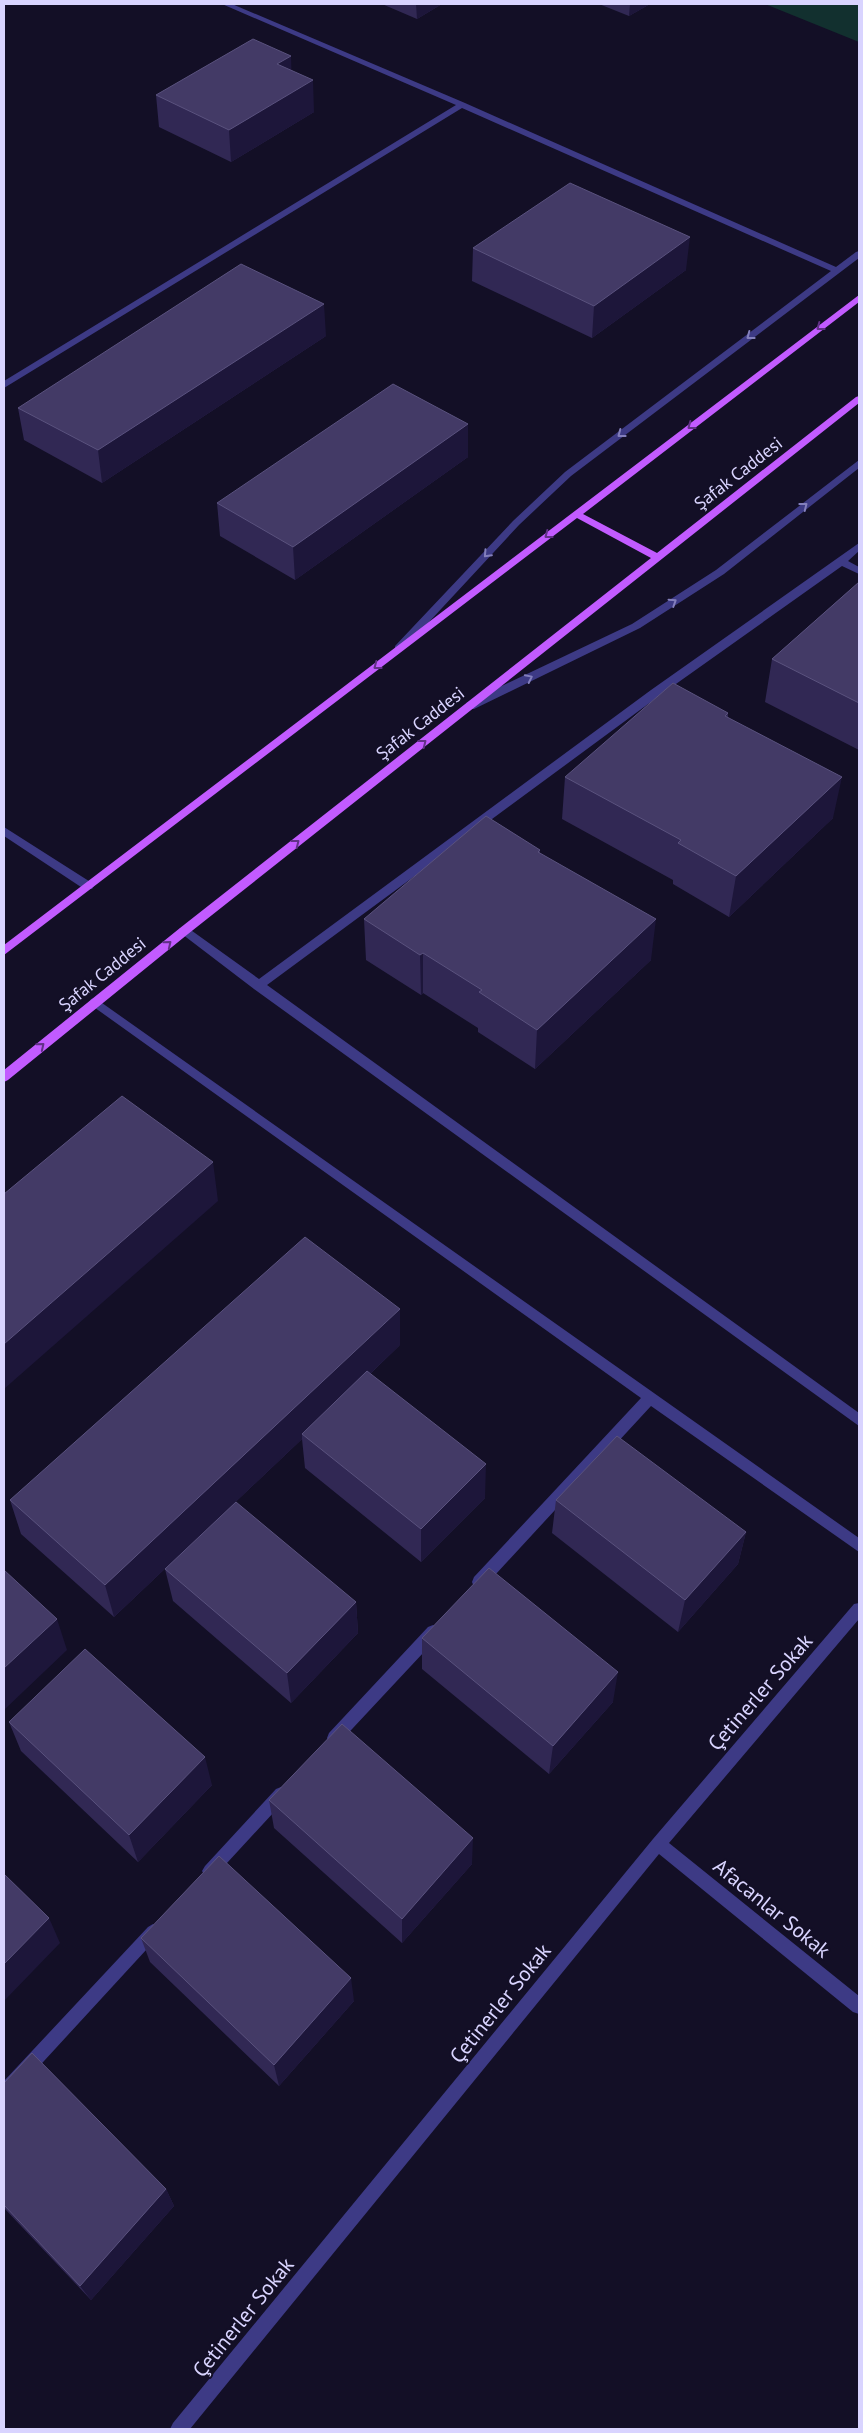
<svg xmlns="http://www.w3.org/2000/svg" width="863" height="2433" viewBox="0 0 863 2433" font-family="'PT Sans',sans-serif">
<style>
.green{fill:#12302f}
.lines{fill:none;stroke-linecap:round;stroke-linejoin:round}
.minor{fill:#3d3a85;fill-rule:evenodd}
.major{fill:#c25bff;fill-rule:evenodd}
.wall{fill:#312854}
.shaded-wall{fill:#1d163a}
.building{fill:#433a66;stroke:#5a527e}
.oneway{stroke:#623188}
.oneway2{stroke:#837fbc}
.labels{text-anchor:middle;dominant-baseline:central;stroke-width:4;stroke-linejoin:round;paint-order:stroke}
.street-label{font-size:18px;fill:#d9d4ff;stroke:#130f26}
.near-street-label{font-size:21px;fill:#d9d4ff;stroke:#130f26}
</style>
<rect width="100%" height="100%" fill="#130f26"/>
<path class="green" d="M765,4H859V42Z"/>
<g class="lines">
<path class="minor" d="M222,4H232L465,103L836,267L856,252L859,251V258L571,476L519,525L403,650H395V646L513,521L565,472L831,271L462,108L4,388V381L456,105Z
M859,460V468L724,574L640,628L474,709H466V703L632,624L716,570Z
M859,543V551L848,561L859,567V574L842,566L659,696L267,985L859,1413V1426L254,989L178,931L180,928H188L259,979L651,690Z
M4,827L92,883L94,886L92,889H84L4,836Z
M95,998L859,1538V1552L651,1406L484,1587L479,1588L474,1587L472,1582L474,1577L641,1398L91,1005L89,1002L91,999Z
M859,1603V1619L669,1843L859,1996V2014L853,2012L659,1854L190,2429H170L173,2423L653,1839L854,1604Z
M433,1625L438,1627L440,1632L438,1637L339,1743L334,1745L329,1743L327,1738L329,1733L428,1627Z
M281,1787L286,1789L288,1794L286,1799L215,1876L210,1879L205,1876L202,1871L205,1866L276,1789Z
M153,1924L158,1927L161,1932L158,1937L10,2098L4,2100V2081L148,1927Z"/>
<path class="major" d="M859,295V302L583,514L657,553L856,397L859,396V403L188,934L8,1080L4,1082V1070L180,928L651,558L577,518L4,955V945Z"/>
</g>
<path class="wall" d="M382,4H442L417,19Z
M599,4H650L629,16Z
M292,70L314,112L231,162L159,127L156,95Z
M473,248L686,270L592,338L472,281Z
M326,336L102,483L24,440L18,408Z
M468,424V457L295,580L220,536L217,503Z
M859,582V750L765,702L772,659Z
M728,713V717L833,818L729,917L673,884V880L562,819L565,777Z
M540,850V853L651,960L535,1069L478,1032V1028L423,993L421,995L366,960L364,919Z
M400,1345L370,1374L485,1498L421,1562L305,1468L302,1439L114,1617L21,1534L10,1500Z
M556,1500L746,1532L738,1564L678,1632L552,1533Z
M165,1569L356,1602L358,1633L291,1703L173,1601Z
M422,1638L613,1702L549,1774L422,1669Z
M9,1722L212,1785L138,1862L21,1751Z
M269,1800L472,1864L402,1943L274,1828Z
M141,1938L354,2001L279,2086L150,1962Z
M4,2083L166,2189L174,2206L91,2300L4,2208Z"/>
<path class="shaded-wall" d="M416,4H442L417,19Z
M630,4H650L629,16Z
M291,56L292,88L277,64Z
M313,80L314,112L231,162L229,130Z
M690,237L686,270L592,338L594,306Z
M324,304L326,336L102,483L98,450Z
M468,424V457L295,580L293,547Z
M842,777L833,818L729,917L736,876Z
M656,919L651,960L535,1069L537,1030Z
M423,953V993L421,995L420,955Z
M213,1162L218,1201L4,1389V1344Z
M400,1309V1345L305,1436L302,1434V1439L114,1617L105,1585Z
M486,1464L485,1498L421,1562V1529Z
M746,1532L738,1564L678,1632L685,1600Z
M356,1602L358,1633L291,1703L287,1673Z
M57,1619L67,1650L4,1710V1668Z
M618,1672L613,1702L549,1774L553,1746Z
M205,1757L212,1785L138,1862L129,1835Z
M473,1838L472,1864L402,1943V1919Z
M49,1918L60,1943L4,2001V1964Z
M351,1978L354,2001L279,2086L274,2065Z
M166,2189L174,2206L91,2300L80,2286Z"/>
<path class="building" d="M253,39L291,56L277,64L313,80L229,130L156,95Z
M570,183L690,237L594,306L473,248Z
M241,264L324,304L98,450L18,408Z
M393,384L468,424L293,547L217,503Z
M859,582V703L772,659Z
M673,683L728,713L725,716L842,777L736,876L678,843L681,840L565,777Z
M486,816L540,850L538,852L656,919L537,1030L479,992L482,990L423,953L420,955L364,919Z
M122,1096L213,1162L4,1344V1194Z
M305,1237L400,1309L105,1585L10,1500Z
M367,1371L486,1464L421,1529L302,1434Z
M617,1436L746,1532L685,1600L556,1500Z
M236,1502L356,1602L287,1673L165,1569Z
M489,1568L618,1672L553,1746L422,1638Z
M4,1570L57,1619L4,1668Z
M85,1649L205,1757L129,1835L9,1722Z
M342,1724L473,1838L402,1919L269,1800Z
M219,1856L351,1978L274,2065L141,1938Z
M4,1874L49,1918L4,1964Z
M32,2053L166,2189L80,2286L4,2205V2083Z"/>
<defs><path id="oneway-chevron" d="M-2-3.5L2.5 0L-2 3.5" fill="none" stroke-width="1.6" stroke-linecap="round" stroke-linejoin="round" transform="scale(1.25)"/></defs>
<g class="oneway">
<use href="#oneway-chevron" transform="translate(820 327) rotate(143)"/>
<use href="#oneway-chevron" transform="translate(691 426) rotate(143)"/>
<use href="#oneway-chevron" transform="translate(548 535) rotate(143)"/>
<use href="#oneway-chevron" transform="translate(377 666) rotate(143)"/>
<use href="#oneway-chevron" transform="translate(423 743) rotate(-38)"/>
<use href="#oneway-chevron" transform="translate(296 843) rotate(-38)"/>
<use href="#oneway-chevron" transform="translate(168 944) rotate(-39)"/>
<use href="#oneway-chevron" transform="translate(41 1046) rotate(-39)"/>
</g>
<g class="oneway2">
<use href="#oneway-chevron" transform="translate(750 336) rotate(143)"/>
<use href="#oneway-chevron" transform="translate(621 434) rotate(143)"/>
<use href="#oneway-chevron" transform="translate(804 506) rotate(-38)"/>
<use href="#oneway-chevron" transform="translate(487 554) rotate(133)"/>
<use href="#oneway-chevron" transform="translate(673 602) rotate(-33)"/>
<use href="#oneway-chevron" transform="translate(529 678) rotate(-26)"/>
</g>
<g class="labels">
<g class="street-label">
<text transform="translate(738 473) rotate(-38)">Şafak Caddesi</text>
<text transform="translate(420 723) rotate(-38)">Şafak Caddesi</text>
<text transform="translate(102 974) rotate(-39)">Şafak Caddesi</text>
</g>
<g class="near-street-label">
<text transform="translate(760 1692) rotate(-49)">Çetinerler Sokak</text>
<text transform="translate(772 1908) rotate(39)">Afacanlar Sokak</text>
<text transform="translate(500 2003) rotate(-51)">Çetinerler Sokak</text>
<text transform="translate(243 2317) rotate(-51)">Çetinerler Sokak</text>
</g>
</g>
<rect width="863" height="2433" fill="none" stroke="#d9d4ff" stroke-width="10"/>
</svg>
